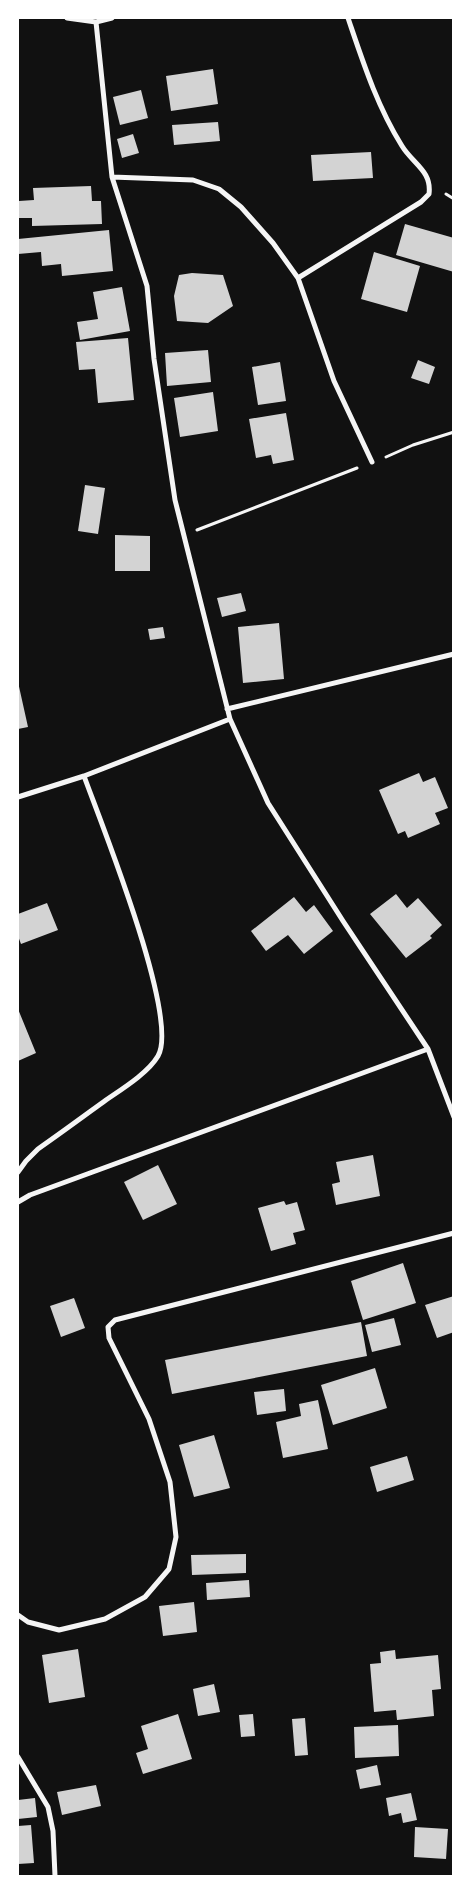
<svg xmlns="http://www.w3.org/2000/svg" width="471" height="1894" viewBox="0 0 471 1894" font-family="Poppins,sans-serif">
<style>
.building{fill:#d3d3d3}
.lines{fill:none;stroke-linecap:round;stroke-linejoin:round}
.path{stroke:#f5f5f5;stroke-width:3}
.minor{stroke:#f5f5f5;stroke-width:5}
</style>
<rect width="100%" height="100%" fill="#111"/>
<path class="building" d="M213,69L218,104L171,111L166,76Z
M141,90L148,118L120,125L113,97Z
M218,122L220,141L174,145L172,125Z
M133,134L139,153L122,158L117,139Z
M371,152L373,178L313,181L311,155Z
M91,186L92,201H101L102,224L32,226V218H19V201L34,200L33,188Z
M405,224L454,238V272L396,255Z
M109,230L113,271L62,276L61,264L42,266L41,252L18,254V239Z
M374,252L420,266L407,312L361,299Z
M192,273L223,275L233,306L208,323L177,321L174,296L179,275Z
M122,287L130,331L80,340L77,322L98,319L93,292Z
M128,338L134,400L98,403L95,369L79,370L76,342Z
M208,350L211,382L167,386L165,353Z
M418,360L435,367L429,384L411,378Z
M280,362L286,401L258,405L252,367Z
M213,392L218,431L180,437L174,398Z
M286,413L294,460L273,464L271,455L256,458L249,419Z
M85,485L105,488L98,534L78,531Z
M115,535L150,536V571H115Z
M241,593L246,611L222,617L217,598Z
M279,623L284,679L243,683L238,627Z
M163,627L165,638L150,640L148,629Z
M18,682L28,727L18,729Z
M419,773L423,782L435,777L448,808L435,813L440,824L408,838L405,831L398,834L379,790Z
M396,894L407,908L418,898L442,925L430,936L432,938L406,958L370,914Z
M294,897L306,912L314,905L333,931L304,954L288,935L266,951L251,931Z
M47,903L58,930L21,944L18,936V914Z
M18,1009L36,1053L18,1061Z
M373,1155L380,1196L336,1205L332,1184L340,1182L336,1162Z
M158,1165L177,1204L143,1220L124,1182Z
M284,1201L286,1205L297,1202L305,1230L293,1233L296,1244L271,1251L258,1208Z
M403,1263L416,1303L363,1320L351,1281Z
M454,1296V1332L437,1338L425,1305Z
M74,1298L85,1328L61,1337L50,1306Z
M394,1318L401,1345L372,1352L365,1325Z
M361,1322L367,1356L172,1394L165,1360Z
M375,1368L387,1408L333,1425L321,1385Z
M284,1389L286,1411L257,1415L254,1392Z
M318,1400L328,1449L283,1458L276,1422L301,1416L299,1404Z
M214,1435L230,1488L194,1497L179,1445Z
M407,1456L414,1480L377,1492L370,1467Z
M246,1554V1573L192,1575L191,1555Z
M249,1580L250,1597L207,1600L206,1583Z
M194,1602L197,1632L163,1636L159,1606Z
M78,1649L85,1697L49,1703L42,1655Z
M395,1650L396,1659L438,1655L441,1689L432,1690L434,1716L397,1720L396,1710L374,1712L370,1664L381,1663L380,1652Z
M214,1684L220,1712L198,1716L193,1689Z
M178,1714L192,1759L143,1774L136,1753L148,1749L141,1726Z
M253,1714L255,1736L241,1737L239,1715Z
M305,1718L308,1755L295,1756L292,1719Z
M398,1725L399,1756L355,1758L354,1727Z
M377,1765L381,1785L360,1789L356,1770Z
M96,1785L101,1806L62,1815L57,1792Z
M411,1793L417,1820L403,1823L401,1813L389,1816L386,1798Z
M35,1798L37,1817L18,1819V1800Z
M31,1825L34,1863L18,1864V1826Z
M415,1827L448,1829L446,1859L414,1857Z"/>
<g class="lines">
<path class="path" d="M446,194L454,199
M386,457L413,445L454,432
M197,530L357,468"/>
<path class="minor" d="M67,18L96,22L112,18
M96,22L112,177L147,286L154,359L175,500L230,719L268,803L343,921L428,1049L454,1117
M112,177L193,180L219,189L241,207L273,243L298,278L334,381L372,462
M298,278L421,202L429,194C432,171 413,164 402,146C377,106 363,62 348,18
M227,709L454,654
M18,797L84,776L230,719
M18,1172L26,1161L38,1149C61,1133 84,1116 106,1100C122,1089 148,1073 158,1056C180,1018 101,823 84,776
M18,1202L30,1195L428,1049
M18,1615L28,1622L59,1630L105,1619L145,1597L169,1569L176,1537L170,1482L149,1419L109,1338L108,1327L115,1320L454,1233
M18,1757L48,1807L53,1831L55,1876"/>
</g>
<rect width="471" height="1894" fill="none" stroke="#ffffff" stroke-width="38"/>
</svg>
